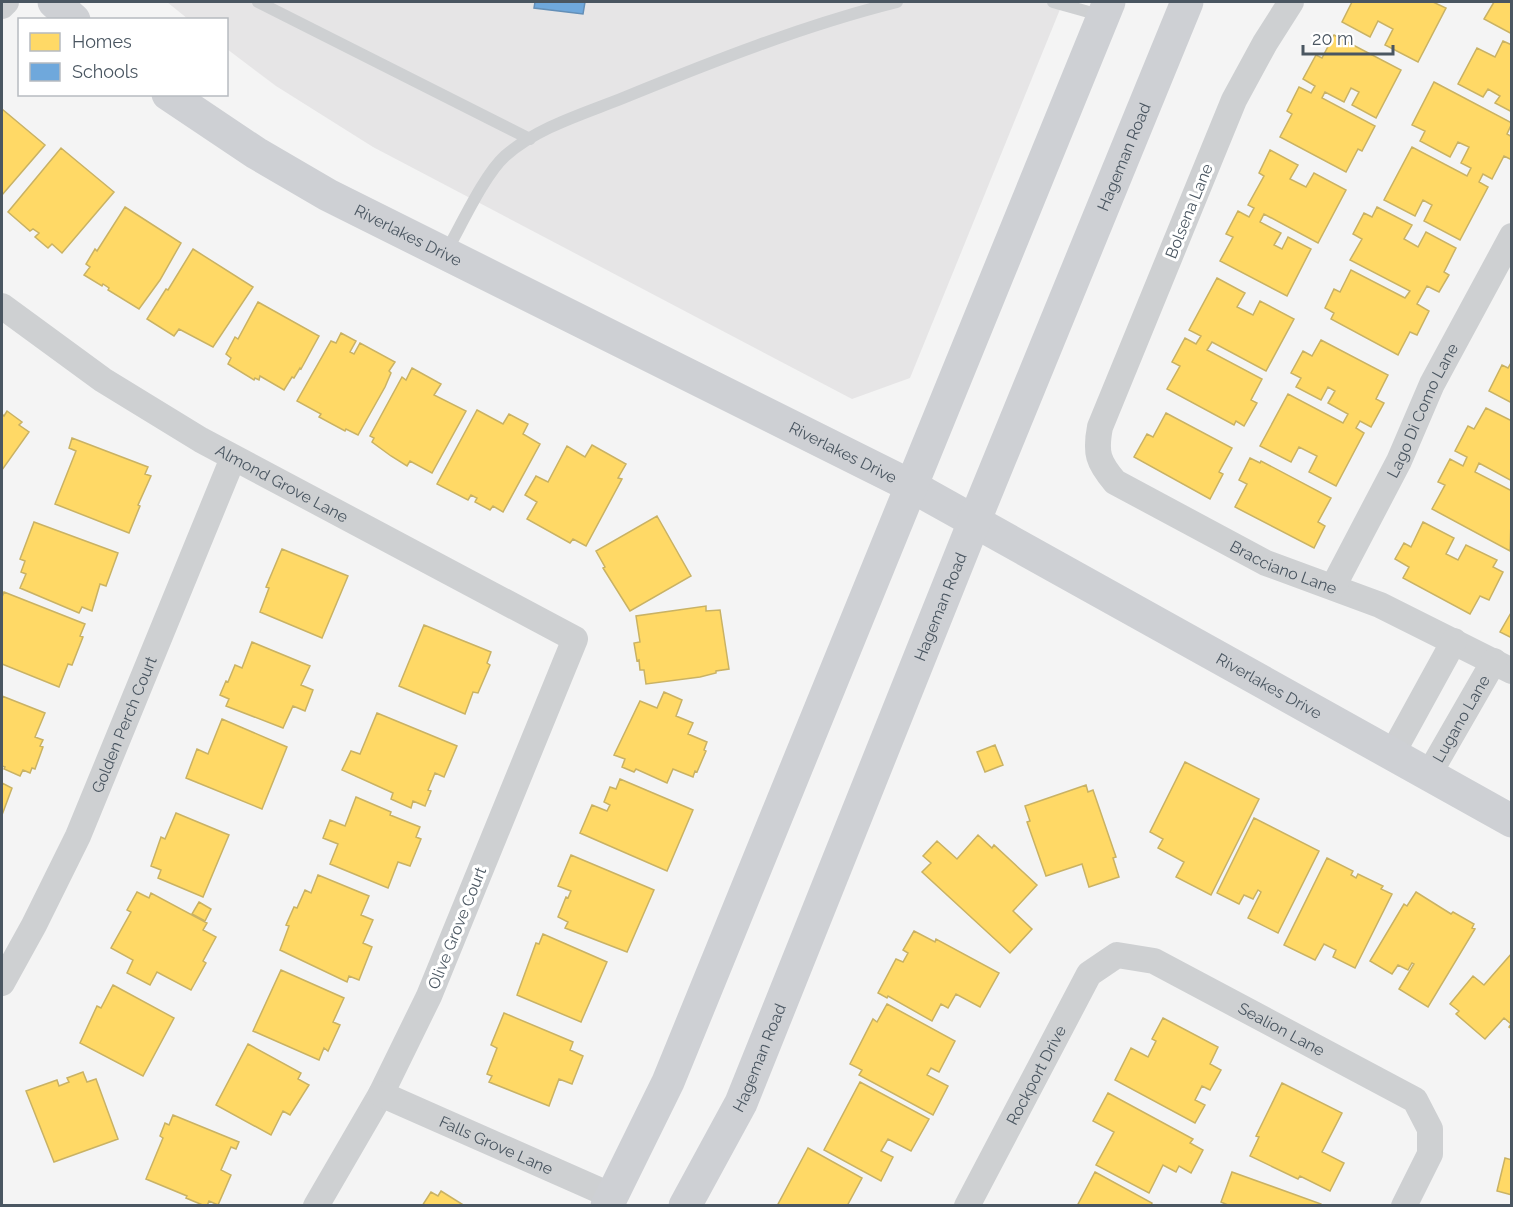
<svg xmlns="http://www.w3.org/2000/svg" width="1513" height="1207" viewBox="0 0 1513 1207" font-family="Raleway,sans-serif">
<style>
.education{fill:#e6e5e6}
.homes{fill:#ffd966;stroke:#c9b264;stroke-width:1.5}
.schools{fill:#6fa8dc;stroke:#648fb7;stroke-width:1.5}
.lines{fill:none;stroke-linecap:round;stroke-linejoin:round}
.lane{stroke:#ced0d2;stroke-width:12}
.street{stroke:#ced0d2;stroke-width:26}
.secondary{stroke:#ced0d4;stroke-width:33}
.labels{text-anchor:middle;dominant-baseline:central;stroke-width:6;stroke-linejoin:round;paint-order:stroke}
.street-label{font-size:16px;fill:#4a5661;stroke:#fff}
</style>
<rect width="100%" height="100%" fill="#f4f4f4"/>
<path class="education" d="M167,2H1063L910,378L852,399L373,147L276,86L227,49L226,20L188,19Z"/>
<path class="homes" d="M1352,2H1433L1446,8L1418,62L1385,45L1393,29L1378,21L1370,37L1342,22Z
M1494,2H1512V34L1484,19Z
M1334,35L1401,70L1376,118L1352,105L1359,92L1351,88L1344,102L1325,92L1322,98L1375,126L1362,151L1358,149L1346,172L1280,137L1292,114L1287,111L1299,87L1311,93L1315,86L1303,79L1316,55L1322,58Z
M1503,41L1512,45V112L1495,103L1500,96L1488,89L1483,97L1458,84L1477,48L1495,57Z
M1434,82L1512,123L1507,134L1512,137V160L1504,156L1492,179L1483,174L1479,182L1488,187L1460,240L1424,221L1432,205L1423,200L1415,216L1384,200L1412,147L1467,176L1471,168L1461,163L1469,147L1458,142L1450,157L1420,141L1425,131L1412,125Z
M2,109L45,145L2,195Z
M61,148L114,192L62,253L52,244L48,248L35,237L39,233L33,229L30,231L8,212Z
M1270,150L1298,165L1290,179L1306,187L1314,173L1346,190L1318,243L1264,214L1260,222L1281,233L1274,245L1282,249L1288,237L1311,249L1287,296L1220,261L1233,237L1226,234L1238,211L1249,217L1254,208L1248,205L1264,176L1259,173Z
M125,207L181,243L160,280L139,309L108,290L109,288L103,284L102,286L84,275L90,267L86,264L95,249L97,251Z
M1377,207L1412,225L1404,239L1418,247L1426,232L1456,248L1444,272L1449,275L1439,292L1427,286L1417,304L1429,311L1417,335L1410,332L1398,355L1331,319L1334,313L1325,308L1334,289L1340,292L1351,270L1405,298L1410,291L1350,260L1362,239L1353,234L1364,213L1372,217Z
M193,249L253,287L213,347L179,329L174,336L147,319L166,289L168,290Z
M1217,278L1245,293L1237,307L1253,315L1260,301L1294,319L1266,371L1212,342L1207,350L1262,379L1251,400L1257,403L1244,426L1236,421L1234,425L1167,389L1180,366L1172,362L1185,338L1196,344L1201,336L1189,330Z
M258,302L319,336L301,369L300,368L294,378L292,377L284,390L260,376L259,380L255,378L254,380L228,364L231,358L226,354L235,337L238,339Z
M341,333L356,341L350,352L354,354L360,343L395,362L389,371L391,373L385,387L358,435L346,429L345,431L319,417L321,414L297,401L331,341L336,343Z
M1321,340L1388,375L1376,399L1384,403L1371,427L1360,421L1356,428L1364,433L1336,486L1309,472L1317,456L1299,447L1291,462L1260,446L1288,394L1343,423L1348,414L1328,403L1335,391L1328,387L1321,400L1296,387L1301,378L1291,373L1303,351L1312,356Z
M1512,361V403L1489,391L1502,365L1508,368Z
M412,368L441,384L434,395L466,411L432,473L410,461L407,466L391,456L372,442L374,438L370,436L402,377L406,380Z
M1486,408L1512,421V481L1479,463L1475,472L1512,491L1510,551L1432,509L1445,485L1438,482L1450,459L1463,466L1467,457L1455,451L1468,426L1474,429Z
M477,410L503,424L509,414L528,424L523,434L540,444L503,512L493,506L490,510L475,502L477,498L471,495L468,500L437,484Z
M7,411L22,422L19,425L29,432L2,470V414L4,416Z
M1166,413L1232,448L1219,472L1223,474L1210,499L1134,457L1147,434L1153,437Z
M72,438L148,467L145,474L151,476L138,505L140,506L129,533L55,504L76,451L69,448Z
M592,445L626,464L618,478L622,479L586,546L573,539L570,543L527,519L537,502L525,495L536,476L548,482L567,446L585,457Z
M1250,458L1260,463L1261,461L1331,498L1318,522L1325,526L1314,548L1235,507L1247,484L1239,480Z
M657,516L691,576L630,611L603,568L605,567L596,551Z
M34,522L118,553L106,586L100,584L92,611L82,607L79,613L20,588L26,574L21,572L25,561L20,559Z
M1423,522L1454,538L1446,554L1458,560L1466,545L1497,560L1493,567L1503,572L1489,600L1480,596L1470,614L1403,578L1409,567L1395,559L1404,543L1411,547Z
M282,549L348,576L322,638L260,612L269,588L266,587Z
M4,592L85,624L80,636L83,637L72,665L68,664L59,687L2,664V597Z
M706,606V611L720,610L729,669L716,671V673L700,677L646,684L644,670H640L639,660L637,661L634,643L640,642L636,616Z
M1512,611V638L1500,632Z
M424,625L491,652L487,663L490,665L478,693L473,692L465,714L399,686Z
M252,642L310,666L301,685L313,690L305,711L293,706L283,728L226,706L229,699L220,695L226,681L228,682L235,665L242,668Z
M664,692L682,700L676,716L693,723L688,734L707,742L704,750L706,751L697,772L695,771L693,777L673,769L667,783L636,769L634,772L622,767L625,759L614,755L640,701L657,708Z
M2,696L45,713L35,737L43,740L40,746L43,747L35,769L32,768L30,773L23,770L20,776L4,769L5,767L2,766Z
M377,713L457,746L444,777L435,773L428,790L431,791L425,806L413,801L411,808L391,799L393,793L342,770L351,751L360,754Z
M222,719L287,747L262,809L186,778L197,749L208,754Z
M995,745L1003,765L985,772L977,752Z
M1185,762L1259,799L1211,895L1176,877L1184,862L1158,848L1163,839L1150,832Z
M620,779L693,810L667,871L580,833L592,805L607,811L610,805L604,802L610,787L616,789Z
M2,783L12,788L2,815Z
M1086,785L1088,792L1093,790L1116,857L1113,858L1119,877L1089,887L1082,864L1046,876L1027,822L1030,821L1025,806Z
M356,797L391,812L390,815L420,827L416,837L421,839L410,866L398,862L388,888L330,864L338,844L323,838L330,820L345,826Z
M176,813L229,835L203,897L158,878L161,870L151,866L161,837L165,839Z
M1254,818L1319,851L1278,933L1248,918L1261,892L1258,890L1253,899L1244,895L1239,904L1217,893Z
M978,835L992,848L994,845L1037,885L1013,911L1032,929L1010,953L922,872L931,863L923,856L937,841L957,859Z
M571,855L654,890L627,952L565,928L568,922L558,917L566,897L568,898L571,891L558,886Z
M1327,858L1353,871L1351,875L1356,878L1358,874L1383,886L1381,889L1392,894L1355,968L1333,957L1336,950L1324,944L1315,960L1284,945Z
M318,875L369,896L361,915L373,920L363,943L372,947L359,980L349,976L347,982L280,950L289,926L286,925L294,907L297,908L305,890L311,893Z
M137,892L149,898L151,893L207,923L203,930L216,937L203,961L206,963L191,990L157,972L150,985L127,973L133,960L111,948L131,912L127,910Z
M1416,892L1451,914L1453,912L1474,924L1472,928L1475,929L1428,1007L1399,989L1414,964L1412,963L1408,970L1398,965L1392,974L1370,961L1404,904L1407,906Z
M199,902L211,909L205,921L192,914Z
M914,931L935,942L936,939L999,973L980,1007L956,994L948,1008L941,1004L932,1021L888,996L887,998L878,993L896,959L903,962L908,953L903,950Z
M543,934L607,962L581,1022L517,995L536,943L539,944Z
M1512,953V1029L1509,1027L1511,1024L1504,1018L1485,1039L1456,1014L1459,1011L1450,1004L1473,976L1484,985Z
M281,970L344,998L333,1022L340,1025L328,1051L324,1048L319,1060L253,1031Z
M113,985L174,1018L143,1076L80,1043L97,1006L101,1008Z
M887,1004L955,1041L939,1072L931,1068L927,1075L948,1086L933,1115L859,1075L862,1070L850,1064L873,1019L877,1022Z
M504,1013L573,1042L570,1050L583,1056L572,1084L559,1079L549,1106L489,1082L492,1076L487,1074L497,1048L491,1045Z
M1163,1018L1218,1047L1210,1064L1221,1070L1210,1090L1202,1086L1195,1100L1205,1105L1195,1123L1115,1080L1131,1048L1148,1057L1156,1041L1152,1039Z
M248,1044L301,1073L298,1079L309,1085L290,1115L283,1111L271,1135L216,1105Z
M83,1072L87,1082L96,1079L118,1139L54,1162L26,1091L57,1080L59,1086L69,1082L67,1078Z
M860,1082L929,1119L911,1151L888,1139L881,1151L893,1157L881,1181L824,1150Z
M1282,1083L1342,1113L1322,1152L1344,1163L1330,1191L1300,1176L1298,1179L1250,1156L1259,1137L1256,1136Z
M1108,1093L1193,1139L1190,1143L1203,1150L1191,1173L1179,1166L1176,1172L1163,1165L1149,1193L1096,1165L1114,1132L1093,1121Z
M173,1115L239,1142L236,1149L231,1147L221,1170L231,1175L218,1205L209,1201L207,1206H205L186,1198L187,1196L146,1179L163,1138L160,1136L165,1123L169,1125Z
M808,1148L862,1178L847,1206H777Z
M1505,1158L1512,1160V1195L1497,1191Z
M1095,1172L1152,1203L1151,1206H1077Z
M1232,1172L1321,1204V1206H1230L1221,1202Z
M441,1191L465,1206H422L431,1192L438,1196Z"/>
<path class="schools" d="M535,2H585L583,14L534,8Z"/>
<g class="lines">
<path class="lane" d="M258,2L530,139
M1053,2L1103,16
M446,252C461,226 484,175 505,156C538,127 583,114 623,98C711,62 805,25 897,2"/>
<g class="street">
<path id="s1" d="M1291,2L1265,43L1234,100L1100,427C1095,453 1098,462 1115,482L1266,563L1380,605L1512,671"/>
<path d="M2,6L6,2"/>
<path id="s2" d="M2,306L103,380L201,440L575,639L429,996L381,1094L316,1206"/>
<path id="s3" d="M1333,587L1399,461L1432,384L1512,236"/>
<path d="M1392,754L1454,641"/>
<path id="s4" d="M1429,774L1494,661"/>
<path id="s5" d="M2,983L34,925L78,836L233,458"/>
<path id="s6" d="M381,1094L612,1196"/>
<path id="s7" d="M967,1206L1089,974L1117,955L1154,961L1415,1100L1430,1129V1154L1404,1206"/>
</g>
<g class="secondary">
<path d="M54,2L74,20"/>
<path id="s8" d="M168,94L256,153L328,195L911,486L1512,821"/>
<path d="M607,1206L668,1082L1109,2"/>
<path id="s9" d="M685,1206L741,1103L974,522L1187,2"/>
</g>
</g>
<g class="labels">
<g class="street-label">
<text stroke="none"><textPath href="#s9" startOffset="1138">Hageman Road</textPath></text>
<text transform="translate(1189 211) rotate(-68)">Bolsena Lane</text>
<text stroke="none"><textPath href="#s8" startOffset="279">Riverlakes Drive</textPath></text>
<text stroke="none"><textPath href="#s3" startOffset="198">Lago Di Como Lane</textPath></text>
<text stroke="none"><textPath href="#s8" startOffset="765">Riverlakes Drive</textPath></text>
<text stroke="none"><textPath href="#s2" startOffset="332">Almond Grove Lane</textPath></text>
<text stroke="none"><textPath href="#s1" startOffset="716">Bracciano Lane</textPath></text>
<text stroke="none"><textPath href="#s9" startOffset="652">Hageman Road</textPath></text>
<text stroke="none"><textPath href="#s8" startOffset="1251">Riverlakes Drive</textPath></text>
<text stroke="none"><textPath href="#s4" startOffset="64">Lugano Lane</textPath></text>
<text stroke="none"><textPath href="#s5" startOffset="286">Golden Perch Court</textPath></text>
<text transform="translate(457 928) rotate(-68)">Olive Grove Court</text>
<text stroke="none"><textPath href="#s7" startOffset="478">Sealion Lane</textPath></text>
<text stroke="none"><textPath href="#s9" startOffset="166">Hageman Road</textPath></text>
<text stroke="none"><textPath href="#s7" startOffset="148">Rockport Drive</textPath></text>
<text stroke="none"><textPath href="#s6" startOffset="126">Falls Grove Lane</textPath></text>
</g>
</g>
<rect width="1513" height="1207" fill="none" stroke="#4a5661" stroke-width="6"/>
<rect x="18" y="18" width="210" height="78" fill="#ffffff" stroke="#b7bbc0" stroke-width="1.5"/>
<rect x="30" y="33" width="30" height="18" fill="#ffd966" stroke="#b7bbc0" stroke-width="1.5"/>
<text x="72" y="48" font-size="18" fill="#4a5661">Homes</text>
<rect x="30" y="63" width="30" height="18" fill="#6fa8dc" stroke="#b7bbc0" stroke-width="1.5"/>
<text x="72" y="78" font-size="18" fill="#4a5661">Schools</text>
<path d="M1303 45v9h90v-9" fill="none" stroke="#4a5661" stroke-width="3"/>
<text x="1312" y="45" font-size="18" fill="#4a5661" stroke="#ffffff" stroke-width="4.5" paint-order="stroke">20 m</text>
</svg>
